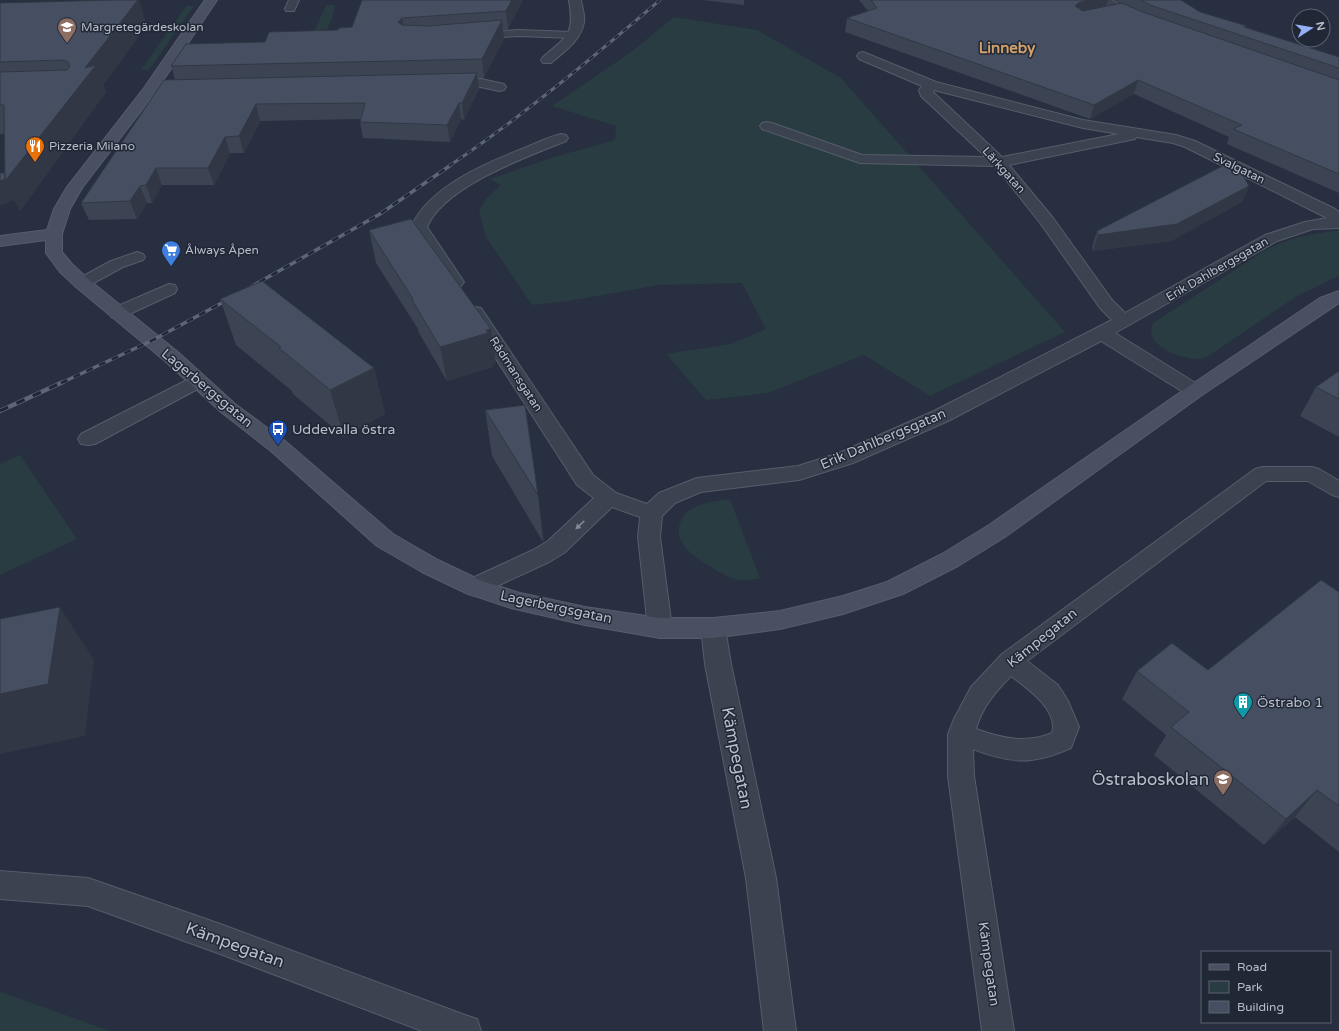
<svg xmlns="http://www.w3.org/2000/svg" width="1339" height="1031" viewBox="0 0 1339 1031" font-family="'Varela Round',sans-serif">
<style>
.green{fill:#293c41}
.lines{fill:none;stroke-linecap:round;stroke-linejoin:round}
.lane-casing{stroke:#565d6a;stroke-width:2}
.street-casing{stroke:#565d6a;stroke-width:2}
.secondary-casing{stroke:#565d6a;stroke-width:2}
.lane{fill:#3b4250;fill-rule:evenodd}
.street{fill:#3b4250;fill-rule:evenodd}
.secondary{fill:#495062;fill-rule:evenodd}
.rail-far2-casing{stroke:#5d6576;stroke-width:3}
.rail-far1-casing{stroke:#5d6576;stroke-width:3.5}
.rail-casing{stroke:#5d6576;stroke-width:4.5}
.rail-far2{stroke:#202735;stroke-width:2;stroke-dasharray:5.5;stroke-linecap:butt}
.rail-far1{stroke:#202735;stroke-width:2.5;stroke-dasharray:7;stroke-linecap:butt}
.rail{stroke:#202735;stroke-width:3;stroke-dasharray:9;stroke-linecap:butt}
.wall{fill:#3c4453}
.shaded-wall{fill:#313744}
.building{fill:#464f61;stroke:#313744}
.oneway{fill:#808693}
.labels{text-anchor:middle;dominant-baseline:central;stroke-width:3;stroke-linejoin:round;paint-order:stroke}
.far-poi-label{font-size:12px;fill:#b8bdca;stroke:#202735;text-anchor:start}
.far-street-label{font-size:12px;fill:#b8bdca;stroke:#202735}
.street-label{font-size:14px;fill:#b8bdca;stroke:#202735}
.poi-label{font-size:14px;fill:#b8bdca;stroke:#202735;text-anchor:start}
.far-district-label{font-size:15px;font-weight:bold;fill:#d1a16c;stroke:#202735}
.near-street-label{font-size:17px;fill:#b8bdca;stroke:#202735}
.near-poi-label{font-size:17px;fill:#b8bdca;stroke:#202735;text-anchor:end}
</style>
<rect width="100%" height="100%" fill="#272f40"/>
<path class="green" d="M326,5H335L332,19L326,31L310,40Z
M186,6H194L149,70H141Z
M674,17L757,30L841,78L1065,332L930,396L864,355L768,393L706,400L666,354L731,344L766,329L742,283L659,285L563,302L532,305L486,237L479,211L487,198L501,185L490,179L554,157L615,140L616,126L552,106L631,52Z
M1339,230V276L1297,296L1210,355C1206,357 1202,359 1198,359C1181,359 1142,346 1153,323L1264,251C1288,238 1313,234 1339,230Z
M20,455L77,539L0,575V464Z
M730,499L760,578C754,579 748,581 742,580C732,580 719,572 711,567C694,557 671,542 681,521C683,516 687,511 691,509C703,502 717,501 730,499Z
M0,992L15,997L110,1031H0Z"/>
<g class="lines">
<g class="lane-casing">
<path id="lane" d="M289,0H299L294,11H286L285,9Z
M518,30L573,32L577,33L579,35L577,37L573,38L518,36L475,39L471,38L469,36L471,34L475,33Z
M137,252L143,254L145,257L143,260L123,267L88,286L82,288L76,286L74,283L76,280L111,261Z
M169,284L175,285L177,289L175,293L123,317L117,318L111,317L109,313L111,309Z
M199,375L205,377L208,381L205,385L95,444L88,445L81,444L78,439L81,434L193,377Z
M1262,467H1312L1319,469L1339,481V497L1332,495L1308,481H1266L1027,661L1058,685L1068,701L1079,727L1071,748C1032,765 1013,764 973,749L974,776L1014,1031H982L948,776V734L954,719L971,687L1002,654L1255,469ZM1011,676C1027,688 1059,710 1052,733C1026,744 1001,738 976,729C982,707 996,691 1011,676Z"/>
</g>
<g class="street-casing">
<path id="street" d="M569,0H581C582,7 585,14 584,22C582,39 564,52 551,63H543L541,60L543,57C567,36 575,35 569,0Z
M1098,0H1112L1144,20L1142,22H1134Z
M863,52L936,82L1083,120L1176,135L1195,141L1335,209L1339,212V228L1313,229L1277,241L1115,333L1202,387L1205,391L1202,395L1195,397L1188,395L1101,341L948,421L853,463L799,480L701,492L675,503L662,516L660,537L672,628L669,635L660,638L651,635L648,628L638,537L640,517L612,507L564,553L549,562L482,593L474,596L466,593L462,587L466,581L533,550L548,541L594,498L577,485L466,312L469,308L475,307L481,308L593,475L616,493L647,504L659,493L697,478L798,466L839,453L934,411L1112,320L1100,308L1041,224L995,166L860,163L762,129L760,126L762,123L767,122L772,123L862,155L986,157L921,96L919,90L922,86L859,59L857,56L859,53ZM934,90L1083,128L1119,134L1002,157L933,92ZM1136,137L1173,143L1185,147L1327,218L1305,222L1265,235L1125,313L1112,300L1053,218L1009,165L1130,140L1135,139Z
M481,79L504,84L506,87L504,90L499,91L481,87L448,88L443,87L441,84L443,81L448,80Z
M561,134L566,135L568,138L566,141C527,157 444,186 427,227L464,282L461,286L455,287L449,286L411,227C429,186 488,162 527,147C538,142 549,137 561,134Z
M713,618L722,621L725,628L731,664L776,878L796,1031H764L746,878L705,664L701,628L704,621Z
M0,871L88,878L223,925L465,1015L477,1019L481,1031H422L223,955L88,906L0,899Z"/>
</g>
<g class="secondary-casing">
<path id="secondary" d="M205,0H217L154,94L82,188L70,209L62,234V252L72,264L88,279L179,353L235,404L285,441L393,534L438,560L482,581L520,593L585,607L660,618H713L780,611L843,596L887,582L942,554L989,525L1188,387L1320,298L1339,291V303L1202,395L1005,537L958,566L903,594L843,614L780,629L713,638H660L585,625L511,608L466,593L422,572L377,546L271,451L221,412L165,361L76,287L60,272L46,253V240L0,246V236L47,230L54,209L67,187L144,88Z"/>
</g>
<use href="#lane" class="lane"/>
<use href="#street" class="street"/>
<use href="#secondary" class="secondary"/>
<g class="rail-far2-casing">
<path id="rail-far2" d="M449,166C524,115 591,59 660,0"/>
</g>
<g class="rail-far1-casing">
<path id="rail-far1" d="M247,289L380,214L451,165
M61,383L151,341L231,298"/>
</g>
<g class="rail-casing">
<path id="rail" d="M0,411L63,382"/>
</g>
<use href="#rail-far2" class="rail-far2"/>
<use href="#rail-far1" class="rail-far1"/>
<use href="#rail" class="rail"/>
</g>
<path class="wall" d="M362,0H523L508,29L503,30L504,39L484,78H478L479,89L464,120L461,119L450,142L363,138L360,122L361,119L260,121L244,153H230L214,185H162L152,203H147L137,219L89,220L81,203L175,80L171,66L265,42L352,27Z
M703,0H744V5Z
M859,0H1108L1106,6L1120,3L1115,0H1181L1200,12L1246,28L1339,57V193L1227,144L1229,137L1134,94L1090,119L845,32L847,18L868,11Z
M0,3L147,25L103,85L106,92L20,211L14,200L5,173V134H0Z
M1249,186L1242,202L1171,241L1093,251L1092,247L1097,231Z
M369,230L496,363L493,364V367L447,381L419,333L418,329L376,263Z
M220,299L374,368L385,414L344,437L293,394L292,391L236,345Z
M1339,371V437L1300,416L1316,387Z
M485,410L538,495L544,542H543L492,456Z
M1339,592V852L1295,817L1264,845L1154,755L1166,735L1122,699L1137,671L1208,670Z"/>
<path class="shaded-wall" d="M138,0H139L147,25L103,85L106,92L20,211L14,200L0,206V181L85,68Z
M512,0H523L508,29L506,11Z
M1089,0H1108L1106,8L1075,16V6L1078,3Z
M402,18L405,36L398,22Z
M502,20L504,39L484,78L482,59Z
M477,73L479,89L464,120L462,103Z
M1138,80L1134,94L1090,119L1094,105Z
M459,103L461,119L450,142L447,125Z
M256,104L260,121L244,153L239,136Z
M225,137L230,153L214,185L208,168Z
M156,168L162,185L152,203L146,185Z
M140,186L147,203L137,219L130,201Z
M1249,186L1242,202L1171,241L1093,251L1098,235Z
M491,329L496,363L493,364V367L447,381L440,347Z
M374,368L385,414L344,437L330,390Z
M538,495L544,542H543Z
M60,607L94,660L85,736L0,754V694Z
M1317,790L1295,817L1264,845L1286,819Z"/>
<path class="building" d="M112,0H138L85,68L96,65L5,181L4,105H0V72L67,70L70,66L68,62L63,60L0,62V3Z
M362,0H512L506,11L402,18L398,22L402,25L428,26L502,20L482,59L171,66L186,44L265,42L269,32L338,30L339,28L352,27Z
M871,0H1089L1078,3L1075,6L1083,11L1122,3L1140,11L1339,80V174L1233,129L1242,125L1138,80L1094,105L847,18L877,8Z
M1141,0H1181L1200,12L1247,26L1244,27L1339,57V68L1150,5Z
M477,73L462,103H459L447,125L360,122L365,103L256,104L239,136L225,137L208,168H156L146,185L140,186L130,201L81,203L164,80Z
M1234,160L1249,186L1177,224L1098,235L1097,231Z
M0,173H5V179L0,181Z
M411,219L491,329L486,330L488,333L440,347L412,300L413,299L369,230Z
M262,281L374,368L330,390L279,348L281,347L220,299Z
M1339,371V399L1316,387Z
M525,405L538,495L485,410Z
M1321,580L1339,592V806L1317,790L1286,819L1171,727L1189,712L1137,671L1172,643L1208,670Z
M60,607L48,684L0,694V619Z"/>
<defs><path id="oneway-solid" d="M-6-.8H1V-3.2L6.5 0L1 3.2V.8H-6Z"/></defs>
<use class="oneway" href="#oneway-solid" transform="translate(580 525) rotate(137)"/>
<defs>
<g id="school-pin" transform="scale(1)"><path d="M0 17L-7.5 6A9.5 9.5 0 1 1 7.5 6Z" fill="#8d6e63" stroke="#202735"/><path d="M0-5L7-2L0 1L-7-2ZM-4 1L0 2.5L4 1V4Q0 6-4 4Z" fill="#fff"/></g>
<g id="restaurant-pin" transform="scale(1)"><path d="M0 17L-7.5 6A9.5 9.5 0 1 1 7.5 6Z" fill="#e8710a" stroke="#202735"/><path d="M-5-6h1v4h1v-4h1v4h1v-4h1v5L-1.5 .5V6h-2V.5L-5-1ZM5-6V6H3V1.5H1.5Q1.5-4 5-6Z" fill="#fff"/></g>
<g id="supermarket-pin" transform="scale(1)"><path d="M0 17L-7.5 6A9.5 9.5 0 1 1 7.5 6Z" fill="#3f7fe0" stroke="#202735"/><path d="M-6-5.5h2.5l.6 2H6L4.5 2H-2.5L-4.4-4H-6ZM-1.5 3.2a1.3 1.3 0 1 0 .1 0ZM3 3.2a1.3 1.3 0 1 0 .1 0Z" fill="#fff"/></g>
<g id="bus-pin" transform="scale(1)"><path d="M0 17L-7.5 6A9.5 9.5 0 1 1 7.5 6Z" fill="#1a4fb4" stroke="#202735"/><path d="M-5-6H5V4H4V6H2V4H-2V6H-4V4H-5ZM-3.5-4V0h7V-4ZM-3.5 1.2v1.5H-2V1.2ZM2 1.2v1.5H3.5V1.2Z" fill="#fff"/></g>
<g id="building-pin" transform="scale(1)"><path d="M0 17L-7.5 6A9.5 9.5 0 1 1 7.5 6Z" fill="#0f9aa8" stroke="#202735"/><path d="M-4-6H4V6H1V3H-1V6H-4ZM-2.5-4.3h1.7v1.8h-1.7ZM.8-4.3h1.7v1.8H.8ZM-2.5-1h1.7V.8h-1.7ZM.8-1h1.7V.8H.8Z" fill="#fff"/></g>
<g id="university-pin" transform="scale(1)"><path d="M0 17L-7.5 6A9.5 9.5 0 1 1 7.5 6Z" fill="#8d6e63" stroke="#202735"/><path d="M0-5L7-2L0 1L-7-2ZM-4 1L0 2.5L4 1V4Q0 6-4 4Z" fill="#fff"/></g>
</defs>
<g fill-rule="evenodd">
<use href="#school-pin" x="67" y="27"/>
<use href="#restaurant-pin" x="35" y="146"/>
<use href="#supermarket-pin" x="171" y="250"/>
<use href="#bus-pin" x="278" y="429"/>
<use href="#building-pin" x="1243" y="702"/>
<use href="#university-pin" x="1223" y="779"/>
</g>
<g class="labels">
<g class="far-poi-label">
<text x="81" y="27">Margretegärdeskolan</text>
<text x="49" y="146">Pizzeria Milano</text>
<text x="185" y="250">Ålways Åpen</text>
</g>
<g class="far-street-label">
<text transform="translate(1239 168) rotate(26)">Svalgatan</text>
<text transform="translate(1004 170) rotate(48)">Lärkgatan</text>
<text transform="translate(1217 269) rotate(-30)">Erik Dahlbergsgatan</text>
<text transform="translate(516 374) rotate(57)">Rådmansgatan</text>
</g>
<g class="street-label">
<text transform="translate(207 388) rotate(40)">Lagerbergsgatan</text>
<text transform="translate(883 439) rotate(-23)">Erik Dahlbergsgatan</text>
<text transform="translate(556 607) rotate(12)">Lagerbergsgatan</text>
<text transform="translate(1042 638) rotate(-39)">Kämpegatan</text>
<text transform="translate(989 964) rotate(82)">Kämpegatan</text>
</g>
<g class="poi-label">
<text x="292" y="429">Uddevalla östra</text>
<text x="1257" y="702">Östrabo 1</text>
</g>
<g class="far-district-label">
<text x="1007" y="48">Linneby</text>
</g>
<g class="near-street-label">
<text transform="translate(737 758) rotate(79)">Kämpegatan</text>
<text transform="translate(235 945) rotate(20)">Kämpegatan</text>
</g>
<g class="near-poi-label">
<text x="1209" y="779">Östraboskolan</text>
</g>
</g>
<rect x="1201" y="951" width="130" height="72" fill="#202735" stroke="#5d6371"/>
<rect x="1209" y="964" width="20" height="6" fill="#495062" stroke="#5d6371"/>
<text x="1237" y="971" font-size="12" fill="#b8bdca">Road</text>
<rect x="1209" y="981" width="20" height="12" fill="#293c41" stroke="#5d6371"/>
<text x="1237" y="991" font-size="12" fill="#b8bdca">Park</text>
<rect x="1209" y="1001" width="20" height="12" fill="#464f61" stroke="#5d6371"/>
<text x="1237" y="1011" font-size="12" fill="#b8bdca">Building</text>
<g transform="translate(1311 28) rotate(78)"><circle r="19" fill="#202735" stroke="#5d6371"/>
<path d="M0-3L7 15L0 10L-7 15Z" fill="#94aff3"/>
<text y="-6" font-size="11" font-weight="bold" text-anchor="middle" fill="#b8bdca">N</text>
</g>
</svg>
